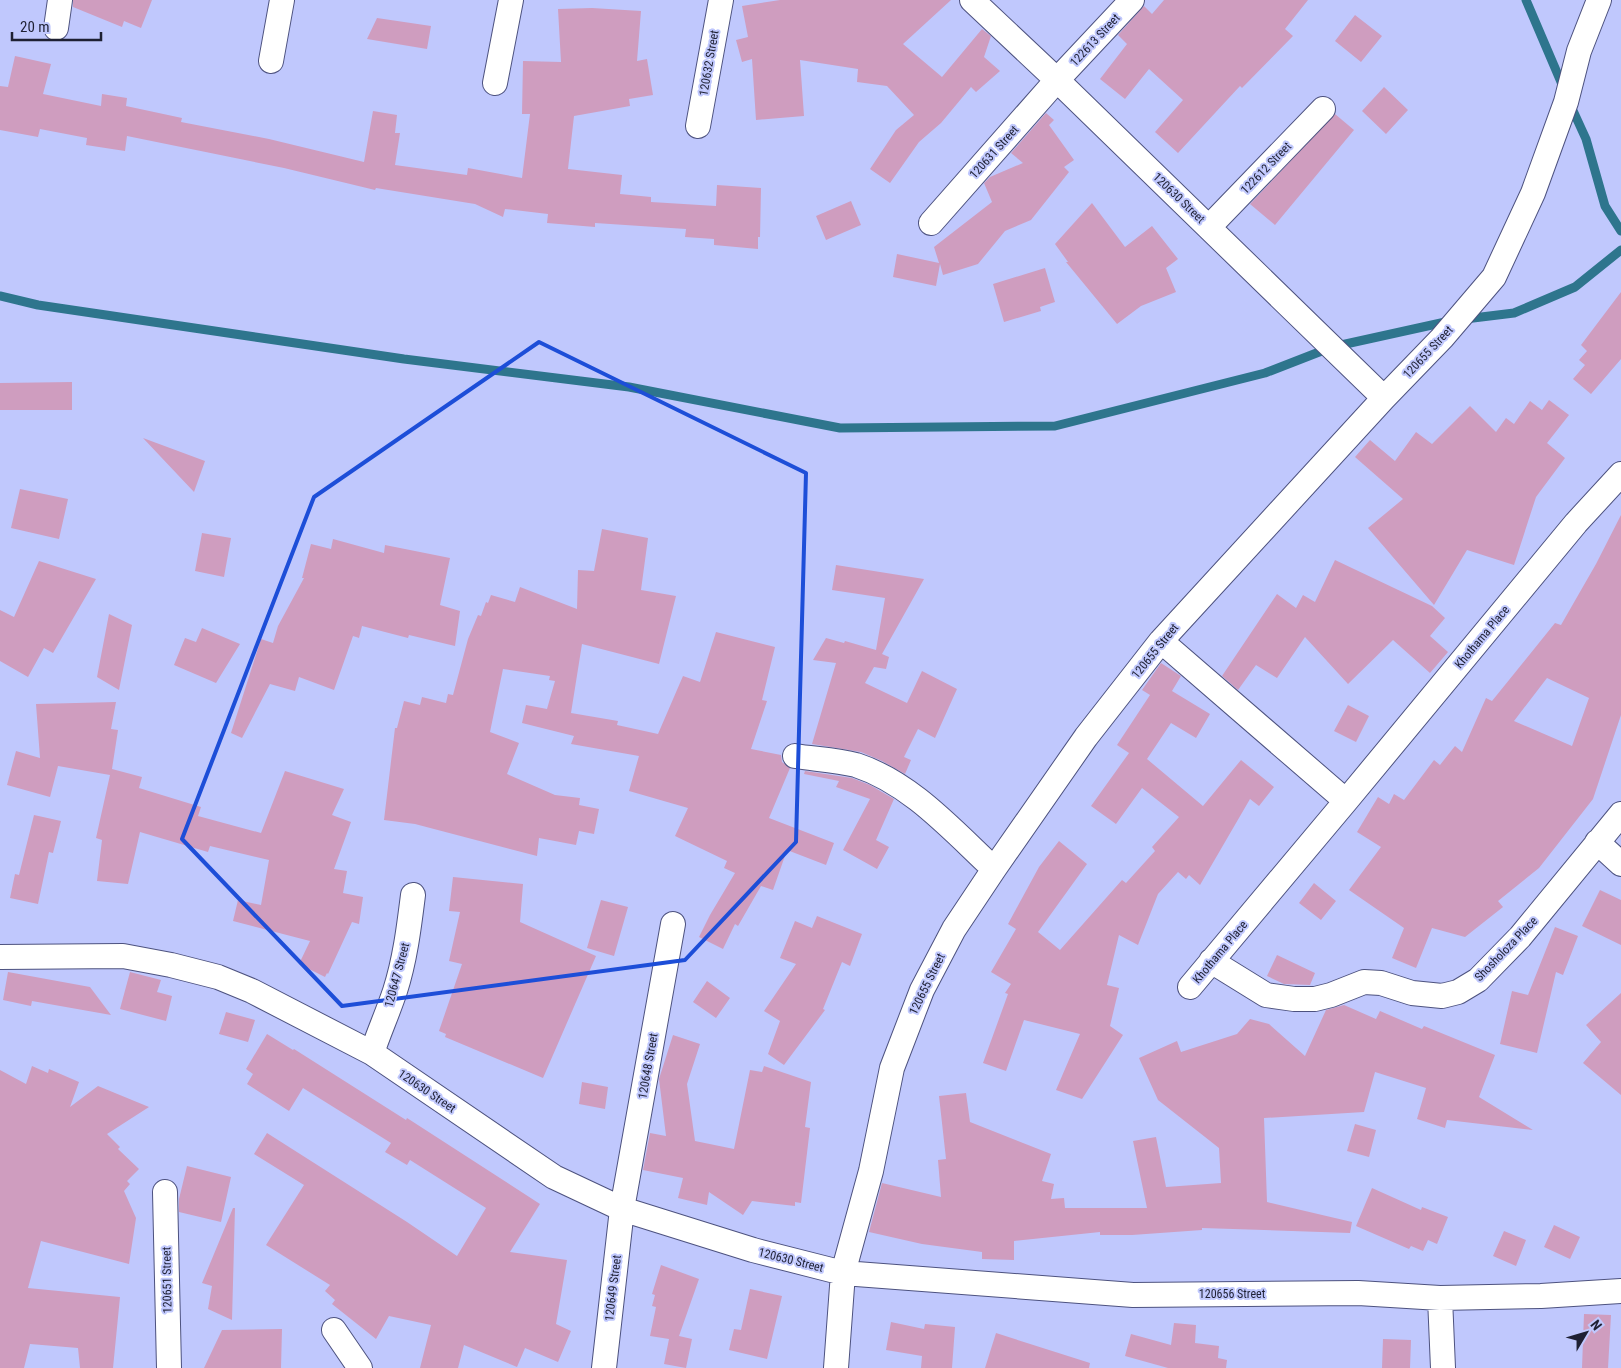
<svg xmlns="http://www.w3.org/2000/svg" width="1621" height="1368" viewBox="0 0 1621 1368" font-family="'Roboto Condensed',sans-serif">
<style>
.lines{fill:none;stroke-linecap:round;stroke-linejoin:round}
.stream{stroke:#2e758d;stroke-width:9}
.building{fill:#cf9dbf;fill-rule:evenodd}
.street-casing{stroke:#4d527f;stroke-width:26}
.street{stroke:#fff;stroke-width:24}
.marked{fill:none;stroke:#1d4ed8;stroke-width:4;stroke-linejoin:round}
.labels{text-anchor:middle;dominant-baseline:central;stroke-width:4;stroke-linejoin:round;paint-order:stroke}
.street-label{font-size:12px;fill:#1e2033;stroke:#c0c8fd}
</style>
<rect width="100%" height="100%" fill="#c0c8fd"/>
<g class="lines">
<path class="stream" d="M1526,0L1564,89
M1570,104L1586,139L1605,206L1621,231
M0,296L38,305L404,359L629,387L840,428L1055,426L1265,373L1332,347L1450,321
M1465,319L1514,313L1575,287L1621,250"/>
</g>
<path class="building" d="M73,0H152L141,28L124,21L122,27L73,7Z
M780,0H951L903,44L942,77L982,29L991,36L984,57L1000,71L976,92L971,87L941,123L919,142L890,183L870,169L896,130L914,115L887,86L857,82L858,69L800,60L804,116L756,120L752,59L742,62L736,40L748,37L742,6Z
M1164,0H1308L1285,29L1293,36L1242,88L1240,86L1178,153L1155,132L1183,100L1149,69L1125,99L1100,79L1127,44L1118,35L1144,6L1152,14Z
M592,8L641,11L637,61L647,59L653,95L629,99L630,106L574,116L568,169L622,175L620,194L651,197V202L716,206L717,185L761,188L760,237H758V249L714,245V239L685,237L686,229L595,223V227L547,223L548,214L505,209L503,217L475,204L376,188L375,190L284,168L127,136L125,151L86,145L87,138L40,129L38,137L0,130V86L8,87L15,56L51,64L43,94L101,106L102,94L127,98L126,106L182,118L181,122L269,139L364,162L373,111L397,115L395,133H400L395,165L467,175L468,168L522,178L530,114H522L523,61L561,62L558,9Z
M1355,15L1382,36L1361,62L1335,41Z
M377,18L431,26L427,49L367,39Z
M1384,87L1408,110L1386,134L1362,111Z
M1046,113L1054,120L1049,125L1074,160L1064,167L1069,172L1031,220L1005,231L978,264L943,275L940,264L936,286L893,277L897,254L939,263L934,247L992,202L984,183L990,177L1023,163L1011,153Z
M1335,114L1354,130L1275,225L1250,204Z
M851,201L861,225L826,240L816,216Z
M1092,203L1125,247L1152,226L1178,259L1166,268L1176,292L1141,306L1117,324L1066,262H1068L1055,244Z
M1045,268L1055,302L1040,307L1041,311L1004,322L993,284Z
M1621,292V359L1591,394L1573,379L1585,365L1579,360L1587,351L1581,345Z
M72,382V410H0V383Z
M1549,400L1569,415L1547,443L1565,458L1536,497L1514,565L1467,550L1434,605L1368,528L1403,499L1355,457L1370,440L1395,461L1416,432L1432,444L1470,406L1496,432L1506,418L1514,424L1530,401L1542,410Z
M143,438L205,461L194,492Z
M20,489L68,499L59,539L11,528Z
M1621,515V715L1593,799L1539,868L1498,901L1503,907L1465,937L1432,928L1416,968L1392,958L1404,928L1349,890L1381,847L1357,832L1378,797L1389,804L1394,794L1404,800L1434,760L1440,765L1455,746L1462,752L1486,698L1492,701L1555,623L1561,625L1596,564ZM1547,678L1589,698L1572,746L1514,721Z
M602,529L648,538L641,590L676,596L659,664L582,644L571,713L618,721L617,725L658,734L683,676L700,682L716,632L775,647L762,700L767,701L751,749L781,755L782,762L790,768L769,818L834,843L826,865L787,850L773,890L761,886L738,926L735,924L723,949L699,937L710,915L735,873L724,868L727,861L675,836L688,808L629,791L639,756L571,744L574,736L522,723L526,705L547,709L555,681L549,680L550,676L503,669L490,732L519,743L507,774L555,795L580,798L579,805L599,809L594,834L579,831L576,845L539,838L537,856L415,824L384,820L395,728H397L404,701L420,705L422,697L446,703L448,694L453,695L468,639L478,615L481,616L486,602L488,603L491,595L515,602L520,587L577,609L578,570L594,571Z
M202,533L231,538L224,577L195,571Z
M333,539L384,553L385,545L450,558L440,605L460,611L455,646L409,635L408,638L362,626L359,638L353,636L334,690L299,677L295,691L270,684L242,738L231,733L261,639L273,643L278,626L304,578H302L311,544L331,549Z
M1335,560L1432,606L1445,618L1430,636L1448,652L1430,673L1393,640L1348,684L1305,637L1277,678L1256,665L1238,690L1222,676L1277,594L1296,608L1303,595L1315,602Z
M39,561L96,579L53,653L44,648L28,677L0,661V610L14,617Z
M836,565L924,579L882,654L889,657L886,669L874,667L865,683L907,703L922,671L957,689L935,738L918,729L904,757L911,760L905,774L882,761L861,752L812,744L836,663L813,660L826,638L844,643L845,641L876,650L885,598L832,590Z
M109,614L132,625L119,690L97,677Z
M202,628L240,644L216,683L174,665L185,638L196,642Z
M1161,663L1181,676L1172,691L1210,714L1196,738L1171,723L1147,759L1203,806L1241,760L1274,787L1259,806L1250,799L1200,885L1189,875L1186,879L1178,872L1158,894L1138,945L1119,935L1107,985L1119,988L1110,1026L1123,1035L1082,1099L1056,1090L1080,1034L1024,1020L1006,1071L983,1063L1008,994L1005,993L1011,984L991,972L1016,929L1008,924L1039,867L1059,841L1087,864L1038,932L1060,950L1122,880L1126,883L1155,851L1152,847L1179,817L1142,788L1116,824L1091,806L1129,753L1117,745L1150,695L1142,690Z
M116,702L111,729L118,730L112,769L142,777L139,788L201,807L198,816L261,833L285,771L344,789L332,815L351,822L334,869L347,871L343,893L363,897L359,924L352,922L328,974L327,973L325,977L299,964L310,941L233,921L238,900L261,905L269,860L210,846L208,852L140,832L128,884L97,881L102,840L96,838L110,775L58,766L50,797L7,785L16,751L40,758L36,704Z
M1348,705L1369,716L1356,742L1334,731Z
M805,771L852,778L870,785L894,799L876,840L889,847L877,869L843,850L870,799L836,787L839,781L804,774Z
M34,815L61,821L53,853L49,852L38,904L10,898L15,874L19,875Z
M453,877L523,884L520,922L596,956L543,1078L445,1037L446,1034L439,1031L462,964L449,961L460,912L449,911Z
M1314,883L1336,901L1321,920L1299,903Z
M1600,890L1621,900V945L1582,926Z
M601,900L628,907L614,956L587,948Z
M817,916L862,934L850,966L842,962L823,1009L825,1010L784,1065L768,1054L780,1021L764,1011L796,964L780,958L795,921L812,928Z
M1555,927L1578,936L1563,975L1556,972L1537,1053L1500,1044L1512,991L1528,995Z
M1277,955L1315,973L1310,985L1284,984L1267,976Z
M8,972L90,987L111,1015L32,1001L31,1006L3,1000Z
M130,972L161,980L157,992L172,996L166,1021L120,1009Z
M707,981L730,998L716,1018L693,1002Z
M1621,993V1095L1583,1063L1601,1042L1586,1025Z
M1344,1005L1376,1019L1380,1011L1422,1029L1424,1026L1495,1055L1479,1097L1533,1130L1447,1120L1445,1128L1417,1119L1426,1088L1375,1072L1364,1112L1264,1118L1267,1202L1352,1222L1350,1233L1202,1228V1230L1132,1235H1100V1232L1014,1241V1260L982,1259V1252L922,1244L869,1232L882,1183L941,1197L938,1160L946,1159L939,1096L966,1093L970,1122L1051,1154L1042,1181L1054,1184L1051,1199L1064,1198L1065,1208H1147L1133,1141L1156,1137L1166,1187L1221,1183L1219,1148L1158,1100L1139,1058L1177,1041L1181,1052L1237,1034L1250,1019L1269,1024L1305,1056L1326,1010Z
M226,1012L255,1020L248,1042L219,1034Z
M267,1034L293,1050L294,1049L406,1120L407,1118L540,1204L510,1252L567,1260L556,1324L571,1331L558,1362L525,1348L517,1367L464,1345L458,1368H420L431,1325L389,1316L376,1339L332,1304L335,1300L325,1291L330,1285L266,1245L304,1185L254,1154L267,1133L407,1222L457,1256L486,1208L410,1160L407,1165L385,1152L391,1143L303,1088L289,1111L247,1084L253,1074L246,1069Z
M673,1035L700,1044L687,1084L695,1141L734,1149L750,1070L762,1072L764,1066L811,1082L805,1127L810,1128L801,1203L795,1202V1206L752,1201L743,1215L709,1192L707,1205L678,1198L683,1178L643,1170L650,1133L666,1136L659,1079Z
M32,1066L48,1073L49,1069L79,1082L70,1107L98,1086L149,1107L107,1134L120,1147L118,1149L139,1169L127,1181L130,1184L124,1191L136,1218L129,1264L41,1241L28,1288L120,1297L113,1368H80L78,1348L30,1344L24,1368H0V1070L26,1084Z
M582,1082L608,1087L605,1109L579,1104Z
M1355,1124L1376,1130L1369,1157L1347,1151Z
M187,1166L231,1177L221,1222L179,1212V1199Z
M1372,1188L1421,1210L1422,1207L1448,1217L1437,1244L1428,1240L1423,1251L1411,1246L1409,1249L1356,1226Z
M233,1208H235L232,1320L208,1309L212,1286L202,1283Z
M1554,1225L1580,1237L1570,1259L1544,1247Z
M1504,1231L1526,1240L1516,1266L1493,1256Z
M661,1265L699,1279L679,1336L692,1339L686,1368L664,1364L669,1339L650,1336L656,1307L652,1306L655,1295L652,1294Z
M750,1289L782,1296L767,1359L729,1350L734,1329L741,1330Z
M1584,1314L1611,1315L1608,1368H1582Z
M891,1322L924,1329L925,1324L955,1327L952,1368H921L922,1356L886,1350Z
M1174,1323L1196,1325L1195,1343L1219,1346L1218,1358L1227,1360L1226,1368H1168L1125,1356L1131,1334L1171,1345Z
M282,1329L281,1368H204L222,1330Z
M996,1333L1090,1363L1089,1368H985Z
M1383,1339L1411,1340L1410,1368H1382Z"/>
<g class="lines">
<g class="street-casing">
<path id="street" d="M972,0L1057,80L1384,398
M56,28L60,0
M271,61L282,0
M495,83L511,0
M698,126L721,0
M931,223L1057,80L1132,0
M1209,227L1323,109
M1161,641L1346,801
M795,756C814,759 837,760 856,765C911,783 952,830 994,869
M1597,842L1621,864
M0,957L123,956L171,965L218,977L252,991L372,1053L554,1177L622,1209L753,1250L843,1273L1133,1295L1358,1293L1440,1298L1541,1296L1621,1291
M1211,961L1266,995L1294,999H1315L1331,995L1364,982L1381,983L1412,993L1442,996L1458,992L1478,980L1520,937L1621,814
M1190,987L1346,801L1576,523L1621,474
M372,1053C379,1032 388,1012 395,991C405,960 409,927 413,895
M165,1192L169,1368
M1440,1298L1443,1368
M334,1330L360,1368
M604,1368L622,1209L673,924
M836,1368L843,1273L871,1171L892,1068L922,990L954,929L994,869L1086,737L1161,641L1384,398L1442,338L1494,277L1533,193L1566,102L1579,51L1599,0"/>
</g>
<use href="#street" class="street"/>
</g>
<path class="marked" d="M539,342L806,473L796,842L685,960L342,1006L182,839L314,497Z"/>
<g class="labels">
<g class="street-label">
<text transform="translate(1095 40) rotate(-47)">122613 Street</text>
<text transform="translate(709 63) rotate(-80)">120632 Street</text>
<text transform="translate(994 152) rotate(-48)">120631 Street</text>
<text transform="translate(1266 168) rotate(-46)">122612 Street</text>
<text transform="translate(1179 198) rotate(44)">120630 Street</text>
<text transform="translate(1428 352) rotate(-47)">120655 Street</text>
<text transform="translate(1482 637) rotate(-50)">Khothama Place</text>
<text transform="translate(1155 651) rotate(-51)">120655 Street</text>
<text transform="translate(1506 949) rotate(-46)">Shosholoza Place</text>
<text transform="translate(1220 952) rotate(-50)">Khothama Place</text>
<text transform="translate(397 975) rotate(-75)">120647 Street</text>
<text transform="translate(927 984) rotate(-64)">120655 Street</text>
<text transform="translate(648 1066) rotate(-80)">120648 Street</text>
<text transform="translate(427 1091) rotate(34)">120630 Street</text>
<text transform="translate(791 1260) rotate(14)">120630 Street</text>
<text transform="translate(167 1280) rotate(-91)">120651 Street</text>
<text transform="translate(613 1288) rotate(-83)">120649 Street</text>
<text x="1232" y="1294">120656 Street</text>
</g>
</g>
<g transform="translate(1586 1333) rotate(52)" stroke="#c0c8fd" stroke-width="4" paint-order="stroke">
<path d="M0-4L9 19L0 12L-9 19Z" fill="#1e2033"/>
<text y="-8" font-size="14" font-weight="bold" text-anchor="middle" fill="#1e2033">N</text>
</g>
<path d="M12 32v8h89v-8" fill="none" stroke="#1e2033" stroke-width="2.5"/>
<text x="20" y="32" font-size="15" fill="#1e2033" stroke="#c0c8fd" stroke-width="4" paint-order="stroke">20 m</text>
</svg>
